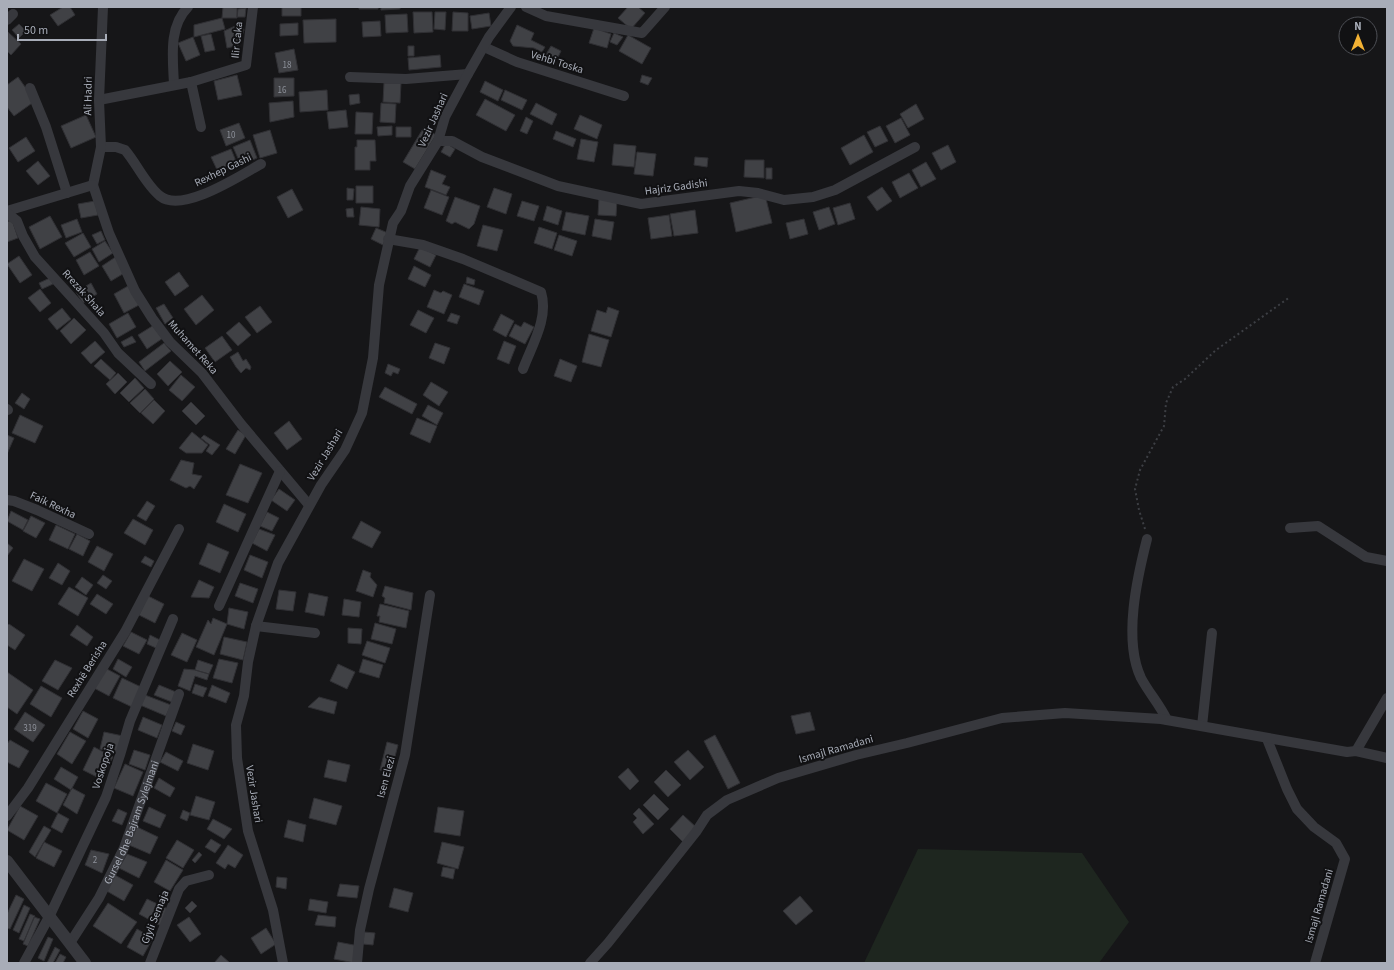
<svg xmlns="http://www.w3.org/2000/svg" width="1394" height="970" viewBox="0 0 1394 970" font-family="'Source Sans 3',sans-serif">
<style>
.green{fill:#1e261f}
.building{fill:#404145;stroke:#303034}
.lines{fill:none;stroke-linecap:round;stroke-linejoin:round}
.path{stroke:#3d3f44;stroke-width:2;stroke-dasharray:2 3;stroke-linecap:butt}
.minor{stroke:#37383d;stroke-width:10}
.tertiary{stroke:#37383d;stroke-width:12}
.labels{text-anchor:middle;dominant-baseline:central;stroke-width:4;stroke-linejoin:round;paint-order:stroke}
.number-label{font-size:9px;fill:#8e929b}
.street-label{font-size:11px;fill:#a8adb8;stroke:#111113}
</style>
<rect width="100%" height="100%" fill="#161618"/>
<path class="green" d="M918,849L1082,853L1129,922L1099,963H864Z"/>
<path class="building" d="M63,7H70L75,15L58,26L50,15Z
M223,7L237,8V18H222Z
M282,7H301V16H282Z
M359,7H378V9H359Z
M381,7H400V9L381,10Z
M628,7H638L645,13L631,29L618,18Z
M246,8L245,17H237L238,9Z
M413,12H432L433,32L414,33Z
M435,12H446L445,30L434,29Z
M453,12L468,13V31H452Z
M489,13L491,26L472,29L470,16Z
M407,14L408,32L386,33L385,15Z
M222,18L225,29L194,37V25Z
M336,19V42L304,43L303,20Z
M380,21L381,36L363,37L362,22Z
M242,23L244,30L239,45L227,48L224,31Z
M298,23V35L280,36V24Z
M19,24L26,31L19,38L12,30Z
M517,25L534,33L531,40L545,47L542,52L534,48L513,46L510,41Z
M594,28L611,34L607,48L589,43Z
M8,32L21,44L11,55L7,51Z
M614,33L623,37L617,45L610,42Z
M211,34L215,50L205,52L201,36Z
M628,35L651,48L642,64L619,51Z
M193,37L200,55L186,61L178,43Z
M408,46H414V56H408Z
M551,46L561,51L556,61L545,56Z
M294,49L298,70L279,73L275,53Z
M440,55L441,67L409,70L408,58Z
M237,75L242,95L218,100L214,81Z
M642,75L652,78L648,85L640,82Z
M18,77L35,101L14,116L7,107V85Z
M274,78H294V96L274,97Z
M485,81L503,90L498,101L480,92Z
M384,83H401L400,103L383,102Z
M327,90L328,110L300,112L299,92Z
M505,90L527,100L522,110L501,100Z
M359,94L360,103L350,105L349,95Z
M485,99L515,115L506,131L476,115Z
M293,101L294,117L270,122L269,103Z
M381,103L396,104L395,123L380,122Z
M536,103L557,114L552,125L530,114Z
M916,104L924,119L908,128L900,114Z
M346,110L348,127L329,129L327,112Z
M356,112L373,113L372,134H355Z
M86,115L96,137L71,148L61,126Z
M580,115L602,125L597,139L574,129Z
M526,117L533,121L527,134L520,131Z
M901,118L910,135L895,143L886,126Z
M239,123L245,138L226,146L220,130Z
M392,126V135L378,136L377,127Z
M880,126L888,141L875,147L867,132Z
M396,127H411V137H396Z
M424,127L436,135L415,169L403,162Z
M270,130L277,153L260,158L253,135Z
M556,131L576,139L573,147L553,139Z
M864,135L873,152L850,165L841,148Z
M26,137L35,151L18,162L9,148Z
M581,139L598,142L594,162L577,159Z
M250,140L257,158L241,165L233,147Z
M357,140H375L376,161H370V170H355V147H357Z
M446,143L455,149L450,157L441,152Z
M614,144L636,146L634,167L612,165Z
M948,145L956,162L941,170L932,153Z
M231,149L238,166L219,174L211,157Z
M637,152L656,154L653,176L634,174Z
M695,157L708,158L707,167L694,165Z
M745,160H764V178L744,177Z
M38,161L50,176L38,185L26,171Z
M926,162L936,179L921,187L912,170Z
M766,168H772V179H766Z
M431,170L446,176L442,184L450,187L446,195L425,187Z
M909,173L918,188L900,198L892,182Z
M356,186H373V203H356Z
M882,187L892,201L877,211L867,197Z
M347,188L354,189L353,200H347Z
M494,188L512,194L506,214L487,207Z
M292,189L303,210L288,218L277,197Z
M431,190L449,197L442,215L424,208Z
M765,195L772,223L736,232L730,203Z
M455,197L480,206L474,224L469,229L455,222L452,224L446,221Z
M599,198L617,199L616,216L598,215Z
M95,201L98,215L81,218L78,204Z
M522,201L539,206L534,221L517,216Z
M850,203L855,219L838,225L833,208Z
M547,206L562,211L558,225L543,220Z
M361,207L380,209L379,227L359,225Z
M829,207L835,224L819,230L813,212Z
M353,208L354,217H347L346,209Z
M695,210L698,233L674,236L670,214Z
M566,212L589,216L585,235L562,230Z
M669,215L672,236L651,239L648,218Z
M50,216L62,237L40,249L29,227Z
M77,219L82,232L66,238L61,225Z
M595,219L614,222L611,240L592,236Z
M804,219L808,234L790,239L786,223Z
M12,220L18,238L7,242V222Z
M483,225L503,230L497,251L477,246Z
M539,227L557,233L552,249L534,243Z
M376,228L388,233L383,245L371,239Z
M101,231L105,240L97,244L92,235Z
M83,233L91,247L74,257L65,243Z
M559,235L577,241L572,256L554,250Z
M105,241L113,253L99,262L92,249Z
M420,247L436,255L430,267L414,259Z
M90,252L99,266L84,275L76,260Z
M19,256L32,275L20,283L7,264Z
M117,256L126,272L111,281L102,266Z
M414,266L431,275L425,287L408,279Z
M179,272L189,286L175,296L165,282Z
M467,277L475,280L474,285L466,283Z
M50,278L53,284L42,289L39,283Z
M91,283L97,294L83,303L76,292Z
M464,284L484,291L479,305L459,297Z
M128,286L139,305L124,313L114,294Z
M40,289L51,303L40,312L28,298Z
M434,290L441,293L443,291L452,295L444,314L427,307Z
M202,295L214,310L196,325L184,309Z
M164,304L173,318L165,324L156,308Z
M260,306L272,322L257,333L245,317Z
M608,307L619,311L611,337L591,331L597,310L606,313Z
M62,308L71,319L57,330L48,319Z
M418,310L434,318L426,333L410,325Z
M128,313L136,327L117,338L109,324Z
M451,313L460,316L457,324L447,321Z
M501,314L514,321L506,337L493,330Z
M74,318L86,330L71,344L60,331Z
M239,322L251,335L238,346L226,333Z
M524,322L534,327L525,344L509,336L515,324L521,327Z
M154,325L163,338L147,349L138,335Z
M589,334L609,340L601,367L582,362Z
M132,336L136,342L124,347L121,342Z
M222,336L232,350L215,362L205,348Z
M95,341L105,352L91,364L81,353Z
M504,341L516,346L509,364L497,359Z
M164,343L171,351L145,371L139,362Z
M435,343L450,348L444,364L429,358Z
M238,352L243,361L246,359L251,367L250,370L246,368L241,373L236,367L230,357Z
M101,359L116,373L110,380L94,366Z
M560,359L577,366L571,382L554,376Z
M170,361L182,372L168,386L157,374Z
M388,364L400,369L398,374L393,372L391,376L385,373Z
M118,373L127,382L115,394L106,384Z
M181,375L195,387L182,401L169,390Z
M135,378L144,388L129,402L120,393Z
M431,382L448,392L439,406L423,395Z
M385,387L417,404L412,414L379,397Z
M145,389L154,399L140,413L130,403Z
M22,393L30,399L24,409L15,403Z
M154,400L165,411L153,424L141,413Z
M191,402L205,416L196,425L182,411Z
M428,405L443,413L437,425L422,416Z
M20,415L43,426L35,443L12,433Z
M417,418L437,426L430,443L410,434Z
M289,421L302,439L287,450L274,433Z
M238,430L246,435L235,454L226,449Z
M192,432L208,445L202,453H186L179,448Z
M7,435L14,438L7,454Z
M204,435L220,445L212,455L206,451L210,445L201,438Z
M181,460L194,463L192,474L202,476L194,489L190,486L186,488L170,480Z
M240,464L262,473L248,503L226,495Z
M279,489L295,500L287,511L271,500Z
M147,501L155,506L146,521L137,516Z
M224,504L246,514L238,532L216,522Z
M11,511L28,520L23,530L7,521Z
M267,512L279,518L272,531L260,526Z
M31,516L45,523L36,538L23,531Z
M133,519L153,530L145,545L124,533Z
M361,521L381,532L372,548L352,538Z
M56,525L75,534L68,549L49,540Z
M259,529L275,535L267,551L252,543Z
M77,534L90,541L83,556L69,549Z
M7,543L13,548L7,556Z
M208,543L229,552L220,573L199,564Z
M97,546L113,554L104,571L88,562Z
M250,555L268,562L262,578L244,570Z
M145,556L154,561L151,567L141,562Z
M24,559L44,569L32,591L12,581Z
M58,563L70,571L62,585L49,578Z
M363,570L371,573L370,577L377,585L373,597L356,591Z
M103,575L112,581L106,589L97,583Z
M82,577L93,585L86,595L75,587Z
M199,580L214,587L209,598L191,597Z
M240,583L258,589L253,603L235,596Z
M385,586L413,593L411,610L384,603L385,598L382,596Z
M69,587L88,598L78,616L58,604Z
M279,590L296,592L293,611L276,609Z
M309,593L328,597L324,616L305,612Z
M97,594L113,604L106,614L90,604Z
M148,596L164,604L155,623L139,615Z
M344,599L361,602L359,617L342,615Z
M380,604L409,611L406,628L379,622L380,616H377Z
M229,608L248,612L244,629L227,624Z
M213,618L227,624L214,655L196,647L208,620L211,624Z
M375,623L396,629L392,644L371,639Z
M9,624L25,635L15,650L7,645V626Z
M77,625L93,637L87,646L70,635Z
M348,628L362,629L361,644L348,643Z
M131,632L147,640L139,654L123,646Z
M182,633L197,640L187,662L171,655Z
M150,635L160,640L156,648L147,644Z
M224,637L247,642L243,660L220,654Z
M367,641L390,648L385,663L362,655Z
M118,659L132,667L126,677L113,669Z
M219,659L238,663L232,683L213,678Z
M363,659L383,665L379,678L359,672Z
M55,660L72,668L58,690L42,681Z
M198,660L213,665L209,674L195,670Z
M338,664L355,672L347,689L330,681Z
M105,668L120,676L109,696L94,688Z
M184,669L195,670L209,674L207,680L195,676L190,691L178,686Z
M7,672L33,690L17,714L7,707Z
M122,678L141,687L132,707L113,698Z
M195,684L207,688L203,697L192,693Z
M159,685L176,692L172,702L154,695Z
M212,685L230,693L226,703L208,696Z
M41,686L62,698L51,717L30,704Z
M145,695L171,705L166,716L140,705Z
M319,697L337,702L334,714L308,707Z
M83,711L98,719L88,738L73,729Z
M25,712L45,725L33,742L14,729Z
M810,712L815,730L796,734L791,716Z
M143,717L162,725L157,738L138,730Z
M176,722L185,726L181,735L172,731Z
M70,732L86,741L72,764L57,754Z
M104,732L123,736L118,753L100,749Z
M715,735L740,783L728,789L704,741Z
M10,740L29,751L19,768L7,762V744Z
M387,742L398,745L391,772L380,770Z
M193,744L214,751L208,770L187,763Z
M94,747L113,757L101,779L83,770Z
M134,750L150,755L145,770L129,764Z
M688,750L704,767L690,780L674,762Z
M166,752L183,761L178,771L160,762Z
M328,760L350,765L346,782L324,777Z
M125,764L143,772L133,796L114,788Z
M61,767L78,777L71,790L54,779Z
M628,768L639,781L630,790L618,777Z
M666,770L681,785L668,797L654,782Z
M159,778L175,788L170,797L154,788Z
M46,783L67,794L57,813L36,801Z
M72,788L85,795L77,814L63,805Z
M654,794L669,809L658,820L643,805Z
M196,796L215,802L209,820L190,815Z
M314,798L342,806L336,825L309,818Z
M20,806L38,816L24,840L7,830Z
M149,807L166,815L160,828L143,821Z
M438,807L464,811L460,836L434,832Z
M639,808L654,824L643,834L633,822L637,818L633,814Z
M118,809L127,813L122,825L112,821Z
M183,810L190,813L187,821L180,818Z
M58,813L69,819L62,833L51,827Z
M683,815L697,828L683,842L670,829Z
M213,819L232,829L224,839L207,829Z
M288,820L306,825L303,842L284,837Z
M44,826L51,830L35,857L29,852Z
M137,827L158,837L150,854L129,845Z
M211,839L221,845L215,853L205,847Z
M177,840L194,850L183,868L166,858Z
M44,842L62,851L54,867L36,858Z
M442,842L464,847L458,869L437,863Z
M228,845L243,855L235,868L228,864L225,869L216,863Z
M91,850L109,854L102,873L85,865Z
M199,852L202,855L195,863L192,860Z
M127,854L147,862L139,878L119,868Z
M166,860L183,870L170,891L154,882Z
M443,867L455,869L453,879L441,876Z
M113,874L133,885L124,901L105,890Z
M277,877L287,878L286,889L276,887Z
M340,884L359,886L357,898L337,896Z
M394,888L413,893L408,912L389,907Z
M16,895L24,899L10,929L7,928V914Z
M800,896L813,911L796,925L783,911Z
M147,899L168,909L161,926L139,914Z
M310,899L328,902L326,913L308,910Z
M192,901L197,906L190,913L185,908Z
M108,903L137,922L121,944L93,926Z
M24,905L30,908L19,933L13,930Z
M30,914L35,916L24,941L19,939Z
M318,915L336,917L335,927L315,925Z
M34,917L40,919L28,946L23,944Z
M189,917L201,934L190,942L177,925Z
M266,928L276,944L261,954L251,938Z
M137,929L153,938L143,956L127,947Z
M364,932L375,933L373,945L363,944Z
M48,937L53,939L44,961L38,958Z
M338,942L359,946L355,963L334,959Z
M55,947L60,950L53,963H47Z
M60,954L66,957L63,963H55Z
M221,955L230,963H214Z"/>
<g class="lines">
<path class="path" d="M1145,529L1139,510L1135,489L1140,470L1164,426L1166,403L1173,387L1185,379L1216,350L1290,297"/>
<g class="minor">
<path d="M526,7L546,16L642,33L665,7"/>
<path d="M7,20L13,14"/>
<path d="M484,47L517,62L624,96"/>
<path d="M350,77L406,79L468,74"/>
<path d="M191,82L201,127"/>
<path d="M174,85C173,59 168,27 188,7"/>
<path d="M30,88L46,127L67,193"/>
<path d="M99,100L191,82L246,65L253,7"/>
<path d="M438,141H452L482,157L558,186L641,204L739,191L758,193L784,200L813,197L835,190L915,147"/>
<path d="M101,147H116L125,150C137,164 146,185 160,196C182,214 241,175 261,164"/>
<path d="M93,185L109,233L135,291L152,318L170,342L202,373L241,424L309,505"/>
<path d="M93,185L101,147L99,100L103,7"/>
<path d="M7,211L93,185"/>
<path d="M7,213L17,221L23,236L35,257L104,333L118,353L151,384"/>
<path d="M388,239L423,245L463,259L541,292C549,318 532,345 523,369"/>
<path d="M7,409L8,410"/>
<path d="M7,500L14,501L37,510L89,534"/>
<path d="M1290,528L1318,526L1366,557L1387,561"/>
<path d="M1147,539C1137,578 1123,640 1141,678C1149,693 1160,705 1167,720"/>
<path d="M219,606L280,471"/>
<path d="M256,626L315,633"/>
<path d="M1202,726L1212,633"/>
<path d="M1267,739L1287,789L1297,809L1314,827L1336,843L1345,859L1315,963"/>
<path d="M1356,751L1387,698"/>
<path d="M7,816L28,788L125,632L179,529"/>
<path id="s1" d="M70,943L99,898L124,848L179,694"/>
<path d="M24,963L49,917L106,797L120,755L130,721L173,619"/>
<path d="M150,963L179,889L186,881L209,875"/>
<path d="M283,963L273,910L248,831L237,758L236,725L244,696L248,662L256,626L278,563L321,485L345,450L362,413L373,358L379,285L393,223L401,211L410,186L438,141L445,117L468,74L489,37L511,7"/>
<path d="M357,963L360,930L369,889L405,755L430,595"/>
<path d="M590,963L608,943L696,832L707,815L727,800L778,778L856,755L907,743L1002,718L1065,713L1161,719L1347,752L1356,751L1387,758"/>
</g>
<path class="tertiary" d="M7,861L85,963"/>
</g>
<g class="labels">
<g class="number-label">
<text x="287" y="65">18</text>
<text x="282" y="90">16</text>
<text x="231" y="135">10</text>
<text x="30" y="728">319</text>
<text x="95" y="860">2</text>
</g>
<g class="street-label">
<text transform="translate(237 40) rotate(-84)">Ilir Caka</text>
<text transform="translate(557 62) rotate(17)">Vehbi Toska</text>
<text transform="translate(88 96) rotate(-89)">Ali Hadri</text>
<text transform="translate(433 120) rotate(-66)">Vezir Jashari</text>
<text transform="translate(223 170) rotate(-26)">Rexhep Gashi</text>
<text transform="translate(676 187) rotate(-8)">Hajriz Gadishi</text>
<text transform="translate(84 293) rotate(48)">Rrezak Shala</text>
<text transform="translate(193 347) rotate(48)">Muhamet Reka</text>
<text transform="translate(325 455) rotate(-59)">Vezir Jashari</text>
<text transform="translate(53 505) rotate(25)">Faik Rexha</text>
<text transform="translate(87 669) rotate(-58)">Rexhë Berisha</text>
<text transform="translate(836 749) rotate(-16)">Ismajl Ramadani</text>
<text transform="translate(103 766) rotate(-72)">Voskopoja</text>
<text transform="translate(386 777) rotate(-75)">Isen Elezi</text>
<text transform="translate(254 794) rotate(81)">Vezir Jashari</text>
<text stroke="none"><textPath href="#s1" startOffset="136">Gursel dhe Bajram Sylejmani</textPath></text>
<text transform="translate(1319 906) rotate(-74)">Ismajl Ramadani</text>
<text transform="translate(155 917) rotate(-68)">Gjyli Semaja</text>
</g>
</g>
<rect width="1394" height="970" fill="none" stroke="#a8adb8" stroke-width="16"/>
<g transform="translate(1358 36)"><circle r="19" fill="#111113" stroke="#4d4f55"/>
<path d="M0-3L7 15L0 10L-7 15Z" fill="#f2b134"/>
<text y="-6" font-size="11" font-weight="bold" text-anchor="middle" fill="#a8adb8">N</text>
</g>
<path d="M18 34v6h88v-6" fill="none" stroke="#a8adb8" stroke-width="2"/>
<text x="24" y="34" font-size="12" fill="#a8adb8" stroke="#111113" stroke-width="3" paint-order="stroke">50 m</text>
</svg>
